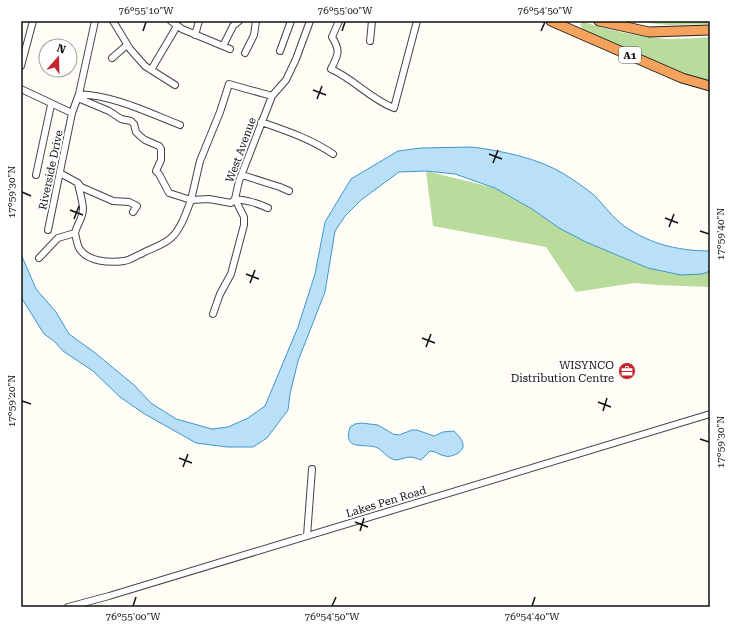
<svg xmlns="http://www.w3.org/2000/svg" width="731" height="628" viewBox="0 0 731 628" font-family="'Roboto Serif',serif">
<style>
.forest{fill:#b9dc9c}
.water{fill:#b9e0f7;stroke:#3f96cf}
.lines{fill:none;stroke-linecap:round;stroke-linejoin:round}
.minor-casing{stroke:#444;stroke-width:8}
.highway-casing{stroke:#222;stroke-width:11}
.minor{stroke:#fff;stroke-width:6}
.highway{stroke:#f5a25d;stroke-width:9}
.ticks{fill:none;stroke:#111;stroke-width:1.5}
.labels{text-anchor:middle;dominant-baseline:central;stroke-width:4;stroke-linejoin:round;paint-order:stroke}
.shield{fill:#fff;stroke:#585858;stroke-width:1}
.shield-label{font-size:10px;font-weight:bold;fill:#111}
.street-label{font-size:11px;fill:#111;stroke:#fff}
.poi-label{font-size:11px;fill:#111;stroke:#fff;text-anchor:end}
.neatline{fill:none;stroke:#111;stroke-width:1.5}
.ticks-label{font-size:10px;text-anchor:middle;fill:#111}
</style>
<rect width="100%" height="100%" fill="#fffdf5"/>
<path class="forest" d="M628,21H710V24L668,25Z
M584,22C612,31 640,37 670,39C683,39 697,38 710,37V81L699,79L668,68L582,29L580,24Z
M426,171L495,188L532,209L559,228L586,242L648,268L702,274L710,271V287L658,285L634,283L576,292L546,247L433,226Z"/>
<path class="water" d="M472,147C502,151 538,158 564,174C574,180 585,188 594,195C603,204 610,214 619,222C645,243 677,251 710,251V271L702,274L681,275L648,268L586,242L559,228L532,209L495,188L455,174L426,171L399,172L361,200L345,216L335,231L325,292L298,361L290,394L288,410L267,438L253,447H227L196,443L143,413L120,397L93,371L63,351L54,341L44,334L21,297V254L36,289L56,312L69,334L94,352L134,385L151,403L176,419L212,429L228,427L248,418L265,406L298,327L315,274L325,222L351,179L398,151L421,148Z
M361,423L378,425L393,434L399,435L412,430H417L434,436L443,432L454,431C458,435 464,441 463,447C462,453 450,458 445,456C439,455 436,451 430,451L421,460C416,458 410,456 405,458C402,458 400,460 396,460C388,459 384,452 378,448C366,442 342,453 350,427L355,424Z"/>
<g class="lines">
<g class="minor-casing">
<path id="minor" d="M113,21L130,49L145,66L175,85
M171,21L182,29L230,49
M339,21L332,37C341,51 338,55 331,69C354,79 370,99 394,108L417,21
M195,35L199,21
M370,41L372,21
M223,46L233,26L239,21
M280,51L291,21
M245,53L254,35L256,21
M112,58L127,45
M21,66L33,21
M151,70L177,26
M21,89L72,113
M79,94C115,96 147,112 180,125
M78,98L109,111L121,119L131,121L134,124L136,132L140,136L145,140L159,146L161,149V160L156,171L159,174L169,193L191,200L200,161L220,112L229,84L272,96
M261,122C287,131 311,139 333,154
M60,173L78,183L81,187L113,201L129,202L137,206L133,212
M36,175L51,105
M242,175L280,187L289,191
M48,230L72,113L79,94L95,21
M75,233C76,237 77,244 79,248C87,262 110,263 124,261C131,260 135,256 141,254C151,248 162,246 171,238C181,229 186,213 191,200L209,199L231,203L235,199C249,201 254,202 268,208
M39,258L58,238L75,233C77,224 83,218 83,209C83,201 79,191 78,183
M213,314L220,294L231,274L244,225V217L235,199L239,181L272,96L286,80L296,59L310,21
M307,536L312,469
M68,607L109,596L710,414"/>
</g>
<g class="highway-casing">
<path id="highway" d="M551,21L682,78L710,86
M599,21L649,32L710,30"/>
</g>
<use href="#minor" class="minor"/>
<use href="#highway" class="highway"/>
</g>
<path class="ticks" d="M143,31L146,22M342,31L345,22M541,31L545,22M313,90L326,95M317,99L322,86M489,154L502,159M493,163L498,150M22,192L31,196M70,210L83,215M665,218L678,223M74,219L79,206M669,227L674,214M700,231L709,234M246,274L259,279M250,283L255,270M422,338L435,343M426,347L431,334M22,401L31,404M598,402L611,407M603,411L607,398M700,439L709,442M179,458L192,463M183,467L188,454M355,522L368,527M360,531L364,518M133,606L136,597M332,606L336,597M532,606L535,597"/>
<defs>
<g id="office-disc" transform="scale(0.9)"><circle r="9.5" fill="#c4262e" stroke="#fff"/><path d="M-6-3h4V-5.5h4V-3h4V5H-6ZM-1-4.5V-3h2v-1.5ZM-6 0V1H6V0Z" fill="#fff"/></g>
</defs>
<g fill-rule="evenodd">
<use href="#office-disc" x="627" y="371"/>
</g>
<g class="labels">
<rect class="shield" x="619" y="47" width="22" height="16" rx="3"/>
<g class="shield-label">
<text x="630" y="55">A1</text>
</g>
<g class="street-label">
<text transform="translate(241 150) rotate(-70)">West Avenue</text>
<text transform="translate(51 170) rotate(-78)">Riverside Drive</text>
<text transform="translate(386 502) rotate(-17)">Lakes Pen Road</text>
</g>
<g class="poi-label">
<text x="614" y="365">WISYNCO<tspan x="614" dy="13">Distribution Centre</tspan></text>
</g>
</g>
<rect width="731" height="628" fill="none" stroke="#ffffff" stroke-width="44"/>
<g transform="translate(58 58) rotate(20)"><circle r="19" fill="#ffffff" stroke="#a0a0a0"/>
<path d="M0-3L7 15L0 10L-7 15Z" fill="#c4262e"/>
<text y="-6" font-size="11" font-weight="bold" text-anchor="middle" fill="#111111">N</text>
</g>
<rect x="22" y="22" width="687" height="584" class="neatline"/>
<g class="ticks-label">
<text x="146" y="14">76°55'10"W</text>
<text x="345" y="14">76°55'00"W</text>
<text x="545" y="14">76°54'50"W</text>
<text transform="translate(11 192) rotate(-90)" y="4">17°59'30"N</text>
<text transform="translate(720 234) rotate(-90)" y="4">17°59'40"N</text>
<text transform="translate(11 401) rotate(-90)" y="4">17°59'20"N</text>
<text transform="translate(720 442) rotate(-90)" y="4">17°59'30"N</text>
<text x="133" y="620">76°55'00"W</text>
<text x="332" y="620">76°54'50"W</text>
<text x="532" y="620">76°54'40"W</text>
</g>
</svg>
